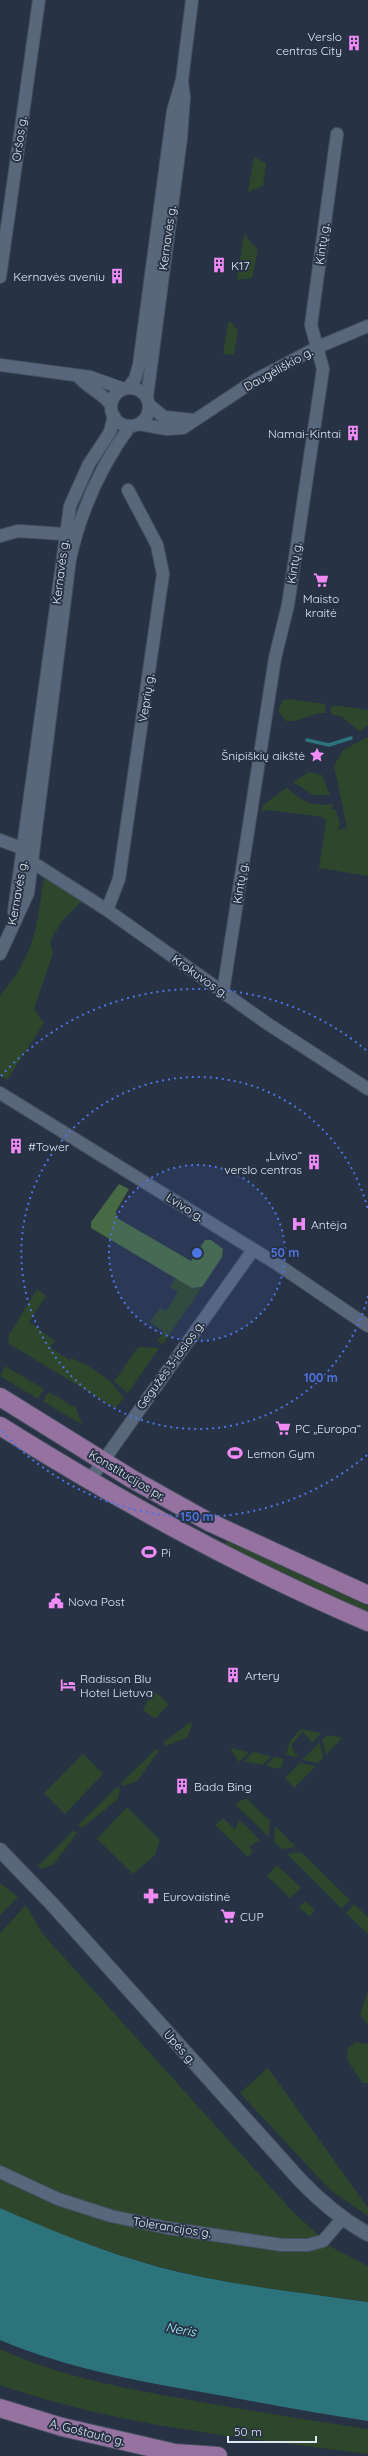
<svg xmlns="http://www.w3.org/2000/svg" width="368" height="2456" viewBox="0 0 368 2456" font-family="Quicksand,sans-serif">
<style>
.green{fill:#2e462b}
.forest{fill:#476943}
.water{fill:#2c737b}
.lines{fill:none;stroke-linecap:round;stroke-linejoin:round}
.stream{stroke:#2c737b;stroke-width:3.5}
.minor-casing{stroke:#454f5f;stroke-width:14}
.tertiary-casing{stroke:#454f5f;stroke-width:16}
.primary-casing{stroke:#454f5f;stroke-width:20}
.minor{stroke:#59677c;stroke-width:12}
.tertiary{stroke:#59677c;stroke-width:14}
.primary{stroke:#9672a1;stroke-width:18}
.ring{fill:none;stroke:#4e74df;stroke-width:2;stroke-dasharray:2 4}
.labels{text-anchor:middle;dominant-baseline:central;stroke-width:4;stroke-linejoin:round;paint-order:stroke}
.poi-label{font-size:12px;fill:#dfe7f3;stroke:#273245;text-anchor:start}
.street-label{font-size:12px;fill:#dfe7f3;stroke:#273245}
.water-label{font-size:13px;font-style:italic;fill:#9ff1fa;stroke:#273245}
.centre{fill:#4e74df;stroke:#273245;stroke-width:2}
.ring-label{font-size:12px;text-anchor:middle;font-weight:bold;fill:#4e74df;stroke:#273245;stroke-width:4;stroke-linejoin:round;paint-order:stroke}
</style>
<rect width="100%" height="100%" fill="#273245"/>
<path class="green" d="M254,157L266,163L263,186L248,192Z
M244,234L258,250L252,278L237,280Z
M231,322L238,331L234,355L223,354L228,323Z
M289,699L325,704L326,713C312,712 299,723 286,721L278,711L282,701Z
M334,705L368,710V725L360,732L342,717L331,714V707Z
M368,737V876L319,868L326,821L323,817L268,810L261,812L263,805L287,787C300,802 314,807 334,804L331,809L336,810L340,824L338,830L347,828L334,766L343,750Z
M309,772L322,775L330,795H313L293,782Z
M44,878L82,901L62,921L50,941L53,953L34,1009L44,1023L7,1080L0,1076V996L18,972L29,950L36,928Z
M176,1278L197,1289L202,1287L163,1344L157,1341L164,1332L150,1322L160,1308L166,1311L178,1292L170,1287Z
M37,1289L46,1296L29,1322L55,1341L50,1347L69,1360L71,1358L87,1365L110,1381L124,1398L115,1408L8,1343L9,1335Z
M138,1347L159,1348L128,1393L114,1382Z
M5,1366L44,1389L38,1399L0,1376Z
M49,1392L76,1408L82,1425L43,1401Z
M227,1541L368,1606V1612L224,1546Z
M153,1690L169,1704L155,1719L143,1710Z
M190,1722L192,1725L187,1738L165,1746L163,1743Z
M301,1729L321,1733L312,1743L303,1732L291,1745L296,1756L298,1754L299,1756L298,1757L286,1755L290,1741Z
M327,1735L342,1738L326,1755L322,1740Z
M320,1742L323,1758L318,1763L302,1760Z
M230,1748L249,1752L239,1762Z
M156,1749L159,1751L137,1781L124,1786L121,1783Z
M253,1752L271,1756L263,1765L244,1761Z
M83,1754L103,1774L65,1814L44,1793Z
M274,1757L284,1759L281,1769L266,1766Z
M300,1763L316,1766L294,1788L285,1778Z
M118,1786L120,1789L117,1800L82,1828L78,1825Z
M246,1798L270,1821L269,1837L235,1804Z
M127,1807L160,1840L155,1855L133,1874L97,1839Z
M223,1818L235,1829L240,1820L260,1840L249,1847L253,1851L248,1857L215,1825Z
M275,1826L296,1847L282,1849L274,1842Z
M74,1830L77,1833L54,1864L41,1869L38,1866Z
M301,1852L350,1900L342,1909L287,1854Z
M277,1865L301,1888L290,1898L267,1876Z
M0,1883L18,1897L0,1916Z
M305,1901L315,1910L310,1917L299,1907Z
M354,1904L368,1917V1934L346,1913Z
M26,1905L42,1933L294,2213L333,2248L368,2266V2302C320,2295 271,2290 224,2281C146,2267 72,2241 0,2208V1933Z
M368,1991V2025L360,2014Z
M357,2042L368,2044V2083H362L347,2059L348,2048Z
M268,2068L368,2208V2216L330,2190L240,2093Z
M0,2349C58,2375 112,2386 174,2397C238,2409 303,2419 368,2429V2454C244,2438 118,2426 0,2385Z"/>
<path class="forest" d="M119,1184L129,1189L116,1211L117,1218L191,1261L205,1240H211L223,1249L222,1257L202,1287L192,1288L91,1228V1222Z"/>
<path class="water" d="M0,2208C52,2231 104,2252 159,2267C227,2285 298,2292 368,2302V2421C320,2414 272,2405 224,2396C148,2383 71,2370 0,2340Z"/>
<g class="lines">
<path class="stream" d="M307,740L329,745L351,738"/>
<g class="minor-casing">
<path id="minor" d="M0,277L39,0
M0,365L90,377L124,389
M78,376C87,388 102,392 111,405
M128,388L135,379L139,365L173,111L182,80L192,0
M111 407a19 19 0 1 1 38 0a19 19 0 1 1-38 0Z
M147,397L181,138L184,97L182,81
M149,405L164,417L193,420
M139,424L167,429L183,428L257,379L318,347L368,326
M0,536L18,531L64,534
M0,840L24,849
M32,862L107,910L268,1024L368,1089
M107,910L119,879L163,574L157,545L128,490
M14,912L70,506L89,464L110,432L114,416
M0,954L28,893L70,559C81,509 100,467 130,426
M223,992L275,658L288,605L323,369L311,325L337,134
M0,1093L277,1264L368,1326
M89,1481L253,1250
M0,2172L58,2199L111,2216L168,2228L282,2245H308L323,2241L342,2219"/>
</g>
<g class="tertiary-casing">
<path id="tertiary" d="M0,1850L52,1904L300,2180C321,2202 341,2219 368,2234"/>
</g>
<g class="primary-casing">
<path id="primary" d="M0,1397L132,1479L209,1522L368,1595
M0,1426C120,1501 237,1566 368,1622
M0,2408L62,2427L175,2453L218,2456"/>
</g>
<use href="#minor" class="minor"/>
<use href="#tertiary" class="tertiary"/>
<use href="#primary" class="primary"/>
</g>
<circle cx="197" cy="1253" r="88" fill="#4e74df" fill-opacity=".12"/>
<g class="ring">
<circle cx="197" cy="1253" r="88"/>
<path d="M368 1296A176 176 0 1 1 368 1210"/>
<path d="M367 1455A264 264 0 0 1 1 1430M1 1076A264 264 0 0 1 367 1051"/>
</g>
<defs>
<g id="building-bare" transform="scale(1.2)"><path d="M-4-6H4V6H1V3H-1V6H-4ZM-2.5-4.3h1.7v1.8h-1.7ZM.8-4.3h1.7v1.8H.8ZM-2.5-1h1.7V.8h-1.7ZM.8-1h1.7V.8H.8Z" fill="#f08bf6" stroke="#273245" stroke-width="2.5" paint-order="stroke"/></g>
<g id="supermarket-bare" transform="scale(1.2)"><path d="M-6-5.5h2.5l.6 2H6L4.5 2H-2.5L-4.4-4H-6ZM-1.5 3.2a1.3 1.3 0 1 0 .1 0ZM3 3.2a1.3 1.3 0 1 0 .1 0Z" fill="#f08bf6" stroke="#273245" stroke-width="2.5" paint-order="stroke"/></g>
<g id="sight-bare" transform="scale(1.2)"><path d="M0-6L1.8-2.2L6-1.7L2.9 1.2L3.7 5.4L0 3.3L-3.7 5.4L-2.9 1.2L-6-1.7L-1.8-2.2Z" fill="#f08bf6" stroke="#273245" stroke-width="2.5" paint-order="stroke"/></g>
<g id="hospital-bare" transform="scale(1.2)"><path d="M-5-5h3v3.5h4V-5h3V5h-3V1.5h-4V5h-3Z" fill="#f08bf6" stroke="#273245" stroke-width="2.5" paint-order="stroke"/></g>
<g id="stadium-bare" transform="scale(1.2)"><path d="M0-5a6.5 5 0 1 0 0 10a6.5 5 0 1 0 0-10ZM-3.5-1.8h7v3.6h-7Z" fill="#f08bf6" stroke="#273245" stroke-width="2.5" paint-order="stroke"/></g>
<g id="civic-bare" transform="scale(1.2)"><path d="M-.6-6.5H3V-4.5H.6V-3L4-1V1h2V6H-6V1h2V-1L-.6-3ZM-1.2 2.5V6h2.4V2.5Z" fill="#f08bf6" stroke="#273245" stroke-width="2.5" paint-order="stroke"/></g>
<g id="hotel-bare" transform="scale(1.2)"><path d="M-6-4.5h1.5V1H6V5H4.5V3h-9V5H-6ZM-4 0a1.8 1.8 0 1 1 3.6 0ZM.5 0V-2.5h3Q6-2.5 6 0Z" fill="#f08bf6" stroke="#273245" stroke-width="2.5" paint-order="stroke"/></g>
<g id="pharmacy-bare" transform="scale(1.2)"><path d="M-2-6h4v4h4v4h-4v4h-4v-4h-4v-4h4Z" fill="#f08bf6" stroke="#273245" stroke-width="2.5" paint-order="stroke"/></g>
</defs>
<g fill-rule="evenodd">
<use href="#building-bare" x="354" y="43"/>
<use href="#building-bare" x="219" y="265"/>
<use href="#building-bare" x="117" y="276"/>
<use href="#building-bare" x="353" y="433"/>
<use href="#supermarket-bare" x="321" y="580"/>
<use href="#sight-bare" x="317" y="755"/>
<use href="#building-bare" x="16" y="1146"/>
<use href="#building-bare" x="314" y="1162"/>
<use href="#hospital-bare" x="299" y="1224"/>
<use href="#supermarket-bare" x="283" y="1428"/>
<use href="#stadium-bare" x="235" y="1453"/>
<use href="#stadium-bare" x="149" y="1552"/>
<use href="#civic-bare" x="56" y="1601"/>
<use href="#building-bare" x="233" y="1675"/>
<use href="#hotel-bare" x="68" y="1685"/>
<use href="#building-bare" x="182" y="1786"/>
<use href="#pharmacy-bare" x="151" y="1896"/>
<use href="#supermarket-bare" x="228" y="1916"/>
</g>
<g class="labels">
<g class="poi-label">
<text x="342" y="36" text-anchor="end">Verslo<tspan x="342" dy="14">centras City</tspan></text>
<text x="231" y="265">K17</text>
<text x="105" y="276" text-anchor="end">Kernavės aveniu</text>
<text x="341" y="433" text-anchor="end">Namai-Kintai</text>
<text x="321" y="598" text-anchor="middle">Maisto<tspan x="321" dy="14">kraitė</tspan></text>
<text x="305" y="755" text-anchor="end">Šnipiškių aikštė</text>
<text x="28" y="1146">#Tower</text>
<text x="302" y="1155" text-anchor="end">„Lvivo“<tspan x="302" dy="14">verslo centras</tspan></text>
<text x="311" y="1224">Antėja</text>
<text x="295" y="1428">PC „Europa“</text>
<text x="247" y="1453">Lemon Gym</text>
<text x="161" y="1552">Pi</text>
<text x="68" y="1601">Nova Post</text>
<text x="245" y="1675">Artery</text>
<text x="80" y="1678">Radisson Blu<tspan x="80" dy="14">Hotel Lietuva</tspan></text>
<text x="194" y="1786">Bada Bing</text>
<text x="163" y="1896">Eurovaistinė</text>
<text x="240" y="1916">CUP</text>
</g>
<g class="street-label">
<text transform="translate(19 139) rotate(-82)">Oršos g.</text>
<text transform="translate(167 238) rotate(-82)">Kernavės g.</text>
<text transform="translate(322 244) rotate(-82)">Kintų g.</text>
<text transform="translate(278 369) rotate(-29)">Daugėliškio g.</text>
<text transform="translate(294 563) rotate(-81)">Kintų g.</text>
<text transform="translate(60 572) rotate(-83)">Kernavės g.</text>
<text transform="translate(146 698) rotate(-81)">Veprių g.</text>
<text transform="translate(240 883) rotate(-81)">Kintų g.</text>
<text transform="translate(17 893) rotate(-80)">Kernavės g.</text>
<text transform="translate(200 976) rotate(35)">Krokuvos g.</text>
<text transform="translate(185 1207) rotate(32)">Lvivo g.</text>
<text transform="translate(170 1365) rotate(-54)">Gegužės 3-iosios g.</text>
<text transform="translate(127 1475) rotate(31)">Konstitucijos pr.</text>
<text transform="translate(180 2047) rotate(48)">Upės g.</text>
<text transform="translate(172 2227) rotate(9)">Tolerancijos g.</text>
<text transform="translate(87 2432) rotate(14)">A. Goštauto g.</text>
</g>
<g class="water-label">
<text transform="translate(181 2329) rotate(10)">Neris</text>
</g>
</g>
<circle cx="197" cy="1253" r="6" class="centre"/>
<g class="ring-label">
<text x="285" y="1257">50 m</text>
<text x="321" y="1382">100 m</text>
<text x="197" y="1521">150 m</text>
</g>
<path d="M228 2436v6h88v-6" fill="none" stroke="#dfe7f3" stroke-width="2"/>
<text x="234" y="2436" font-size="12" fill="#dfe7f3" stroke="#273245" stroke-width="3" paint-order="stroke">50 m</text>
</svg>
